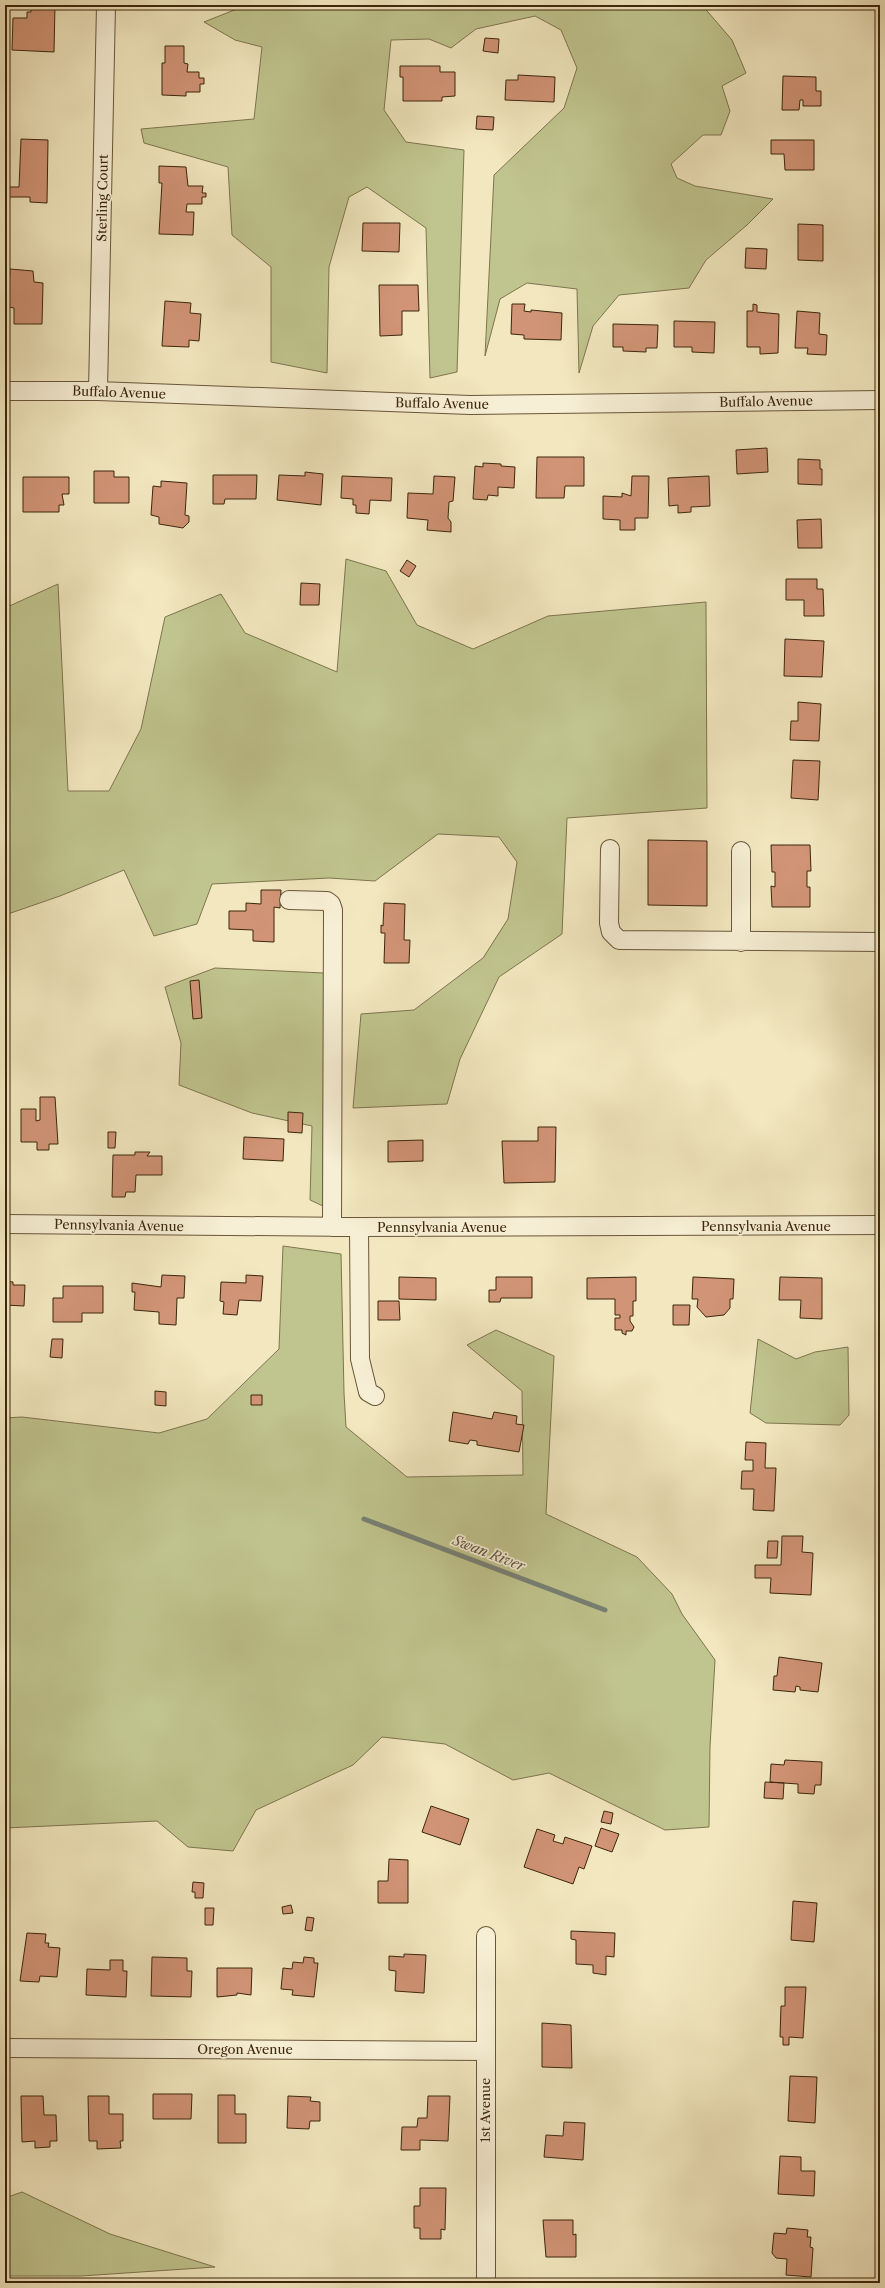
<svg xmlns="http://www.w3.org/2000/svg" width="885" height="2288" viewBox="0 0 885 2288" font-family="'Libre Caslon Text',serif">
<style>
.green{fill:#c0c48e;stroke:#7e754e}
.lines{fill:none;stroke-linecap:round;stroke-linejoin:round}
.stream{stroke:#778175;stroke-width:5}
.building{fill:#d19476;stroke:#3c260d}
.minor-casing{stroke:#6a563a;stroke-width:20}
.minor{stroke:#f7efd5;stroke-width:18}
.labels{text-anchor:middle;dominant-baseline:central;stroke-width:3.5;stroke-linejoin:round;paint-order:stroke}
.street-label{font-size:13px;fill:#3c260d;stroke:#f7efd5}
.water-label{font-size:14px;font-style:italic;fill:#5a5441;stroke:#f7efd5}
</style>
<rect width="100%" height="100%" fill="#f2e7bf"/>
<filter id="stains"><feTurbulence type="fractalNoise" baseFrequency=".005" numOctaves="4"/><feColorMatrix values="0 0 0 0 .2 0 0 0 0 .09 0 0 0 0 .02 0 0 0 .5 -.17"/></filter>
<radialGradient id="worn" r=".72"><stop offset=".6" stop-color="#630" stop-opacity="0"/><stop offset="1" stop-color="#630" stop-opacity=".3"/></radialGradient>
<path class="green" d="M247,5H702L732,40L746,73L722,86L730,111L721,135H703L671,164L677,178L695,186L773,199L747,225L706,260L689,288L619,295L593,326L579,373L577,289L527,283L500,299L485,356L494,175L564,108L577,68L561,30L535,16L476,29L451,48L429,39L391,40L384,110L406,142L464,150L457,372L430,378L426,228L367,187L349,197L329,267L327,373L271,362V267L232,235L228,167L144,143L141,129L254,119L262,47L235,40L204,22Z
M346,559L386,571L417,625L473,649L548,616L706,602L707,808L567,818L562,934L499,977L460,1059L447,1104L353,1108L361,1014L414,1010L483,958L508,919L517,862L499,837L438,834L375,881L329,878L212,884L197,924L154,936L124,870L60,896L5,915V608L58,584L68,791H109L141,729L165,617L221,594L245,633L337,672Z
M215,968L324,973L323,1206L310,1200L312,1126L252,1113L179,1085L181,1043L165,987Z
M283,1246L341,1254L344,1393L346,1427L407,1477L523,1475L522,1391L467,1345L496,1330L554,1356L546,1514L637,1557L672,1594L682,1614L715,1660L710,1747L709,1827L665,1830L549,1773L513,1780L445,1744L382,1737L353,1765L256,1810L233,1851L188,1847L157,1821L5,1828V1418L22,1417L159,1433L207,1419L279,1349Z
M758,1339L796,1359L815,1352L848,1347L849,1415L840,1425L766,1423L750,1413Z
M22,2192L110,2234L215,2267L81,2276H5V2198Z"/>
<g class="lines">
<path class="stream" d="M364,1519L605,1610"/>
</g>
<path class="building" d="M31,5H55L54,52L12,50L13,18H27V12H31Z
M485,38L499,39L498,53L483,51Z
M165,46H184V63L188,64L187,72H199V78H204V84H200V92H186V96L162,95V63H165Z
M400,66H440V72H455V96L442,97V101H403V77H400Z
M518,75L555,77L554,102L505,100L506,80H518Z
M783,76L816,77V91H821V106H803V100H800L799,110H782Z
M477,116L494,117L493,130L476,129Z
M21,139L48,140L47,203L30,202V197H5V187H19Z
M771,140H814V170H785L784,154H771Z
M159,166L186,167L188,186H203L202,193H206V197H202V204H187L186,212H194L193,235L159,234L162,183H159Z
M363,223H400L399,252L362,251Z
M798,224L823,225V261L798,260Z
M746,248L767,249L766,269L745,268Z
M10,269L33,271L34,282L43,283L42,324H14V308L8,307Z
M379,285H418L419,311H402V335L380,336Z
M165,301L191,303L190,313L201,314L199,341L189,340V347L162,346Z
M512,304H525L524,311L531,312V310L562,313L561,340L524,339V335L511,334Z
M753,304L757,305V312L779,314L778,353L760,354V347H747V311H753Z
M797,311L820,313L819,334L827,335L826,355L807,354L808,348H795Z
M674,321L715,322L714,353L692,352V347H674Z
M613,324L658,325L657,348H646V352L623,351V347H613Z
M767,448L768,472L737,474L736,450Z
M537,457H584V486H565L564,498H536Z
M798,459L820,460V469H822V485L798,484Z
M483,463L501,464V466L515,467L514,488L498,487V496L488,495L487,500L473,499L475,466L483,467Z
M94,471H114V477H129V503H94Z
M305,472L323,474L321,505L277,500L279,475L305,476Z
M213,475H257L256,499H225L224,504H213Z
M342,476L392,478L391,501L370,500L369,514L356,513V505H353V499L341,498Z
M434,476L455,477L453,501L449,502L448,518L451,522V532L427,530L428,520L407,518L408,493L433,494Z
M632,476H649L648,518H635V530H620V520L603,519V496L622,497V493L631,496Z
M709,476L710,506L691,507V512L678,513V505L669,506L668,478Z
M23,477H69V494H62L64,505H59V512H23Z
M161,481L187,483L185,515L189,516V522L183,528L159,524V517L151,515L153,486L161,487Z
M821,519L822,548H798L797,520Z
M5,528H9L8,550H5Z
M407,560L416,566L409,577L400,571Z
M786,579H817V589H823L824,616H804V600H786Z
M301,583L320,584L319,605H300Z
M785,639L824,641L822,677L784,676Z
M798,702L821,704L819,741L790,740L791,721H798Z
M793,760L820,761L818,800L791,798Z
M648,840L707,841V906L648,905Z
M771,845H810L811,871H807V887H810V907H772L771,886L775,887V872H772Z
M261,890H281L280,908L274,907V942L253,941V930L229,929V911H246V903L261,904Z
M384,903L405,904L404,940H410L409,963H384L385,933H381V925L383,926Z
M199,980L202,1018L193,1019L190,981Z
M40,1097H55L58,1144H49V1150H37V1142H21V1109H36V1121L40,1120Z
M288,1112L303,1113L302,1133L288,1132Z
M538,1127H556L555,1182L504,1183L502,1141H538Z
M108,1132H116L115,1148H108Z
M244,1137L284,1139L283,1161L243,1159Z
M423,1140V1161L388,1162V1141Z
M135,1152H150L147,1156H162V1175H136L135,1192H126L125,1197H112L113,1155H135Z
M162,1275L185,1276L184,1298H177L176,1325L159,1324V1312L134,1310L135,1292H132V1283L161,1287Z
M246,1275L263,1276L261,1301L239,1300L237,1315L223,1314L224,1302L220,1301L221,1282L246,1283Z
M399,1277L436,1278V1300L399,1299Z
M496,1277H532V1298H501L500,1302H489V1290H496Z
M636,1277V1301H633V1316H630V1321L634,1327L632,1331H626V1335L622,1333V1330H615V1318H620V1315H615V1299H587V1278Z
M693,1277L734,1279L733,1299H730V1308L724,1315L706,1317L697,1307L698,1299H692Z
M780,1277L822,1278V1319L800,1318L801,1300H779Z
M5,1281L13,1282V1285H25L24,1306L5,1305Z
M63,1286H103V1313H82V1322H53V1298H63Z
M378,1301H399L400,1320H378Z
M673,1305H690L689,1325H673Z
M52,1339H63L62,1358L50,1357Z
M155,1391L166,1392V1406L155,1405Z
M251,1395H262V1405H251Z
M453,1412L492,1419L494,1412L517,1416L516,1424L524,1425L519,1452L477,1445V1441L470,1440L468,1444L449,1441Z
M746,1442L766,1443L765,1468H776L774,1511L753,1510L754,1489H741L742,1471H753V1460H745Z
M782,1536H803L802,1552L813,1553L811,1595L770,1593L771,1578H755V1565H781Z
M768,1541H778L777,1558H767Z
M779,1657L822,1663L818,1692L800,1690V1687L796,1686L795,1692L773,1690L774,1676H777Z
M785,1760L822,1762L821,1785H815L814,1794L798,1793V1784L770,1782L771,1764L784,1765Z
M765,1782L784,1783L783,1799L764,1798Z
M431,1806L469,1819L460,1845L422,1832Z
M604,1811L613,1813L611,1824L601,1822Z
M601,1828L619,1834L612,1852L595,1846Z
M537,1829L555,1835L553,1841L563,1844L565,1837L592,1846L584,1869L579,1867L573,1884L524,1867Z
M389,1859L408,1860V1903H378V1881H388Z
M193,1882L204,1883L203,1898H195V1892H192Z
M793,1901L817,1903L814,1942L791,1940Z
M291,1905L293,1913L283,1914L282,1907Z
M205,1908H214L213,1925H205Z
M307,1917L314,1918L312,1931L305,1930Z
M571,1931L615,1933L614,1957L606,1956V1975L593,1973V1965L576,1964V1940L571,1939Z
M27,1933L46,1934L45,1943H49L48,1947L60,1948L57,1977L40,1976L39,1982L20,1981Z
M404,1954L426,1955L424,1993L395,1991L396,1971L389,1970V1956L404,1957Z
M152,1957L187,1958V1971H192L191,1997L151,1996Z
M304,1957L314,1958V1963H318L314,1997L292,1995L293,1990L281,1989L283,1968L292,1969L293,1962L303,1963Z
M110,1960H123V1971H127L126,1997L86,1995L87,1969L110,1970Z
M217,1968H252L251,1995L237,1993V1995L217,1997Z
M785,1987H806L803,2038L789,2037V2045H783V2037H780L781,2006H785Z
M542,2023L571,2025L572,2068L542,2067Z
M790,2076L817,2077L815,2123L788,2121Z
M153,2094H192L191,2119H153Z
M218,2095H235V2114H246V2143H218Z
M21,2096H43L44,2115H56L57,2141H50V2147L35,2148V2141L22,2142Z
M88,2096H109V2114H123V2141H120L121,2148L97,2149V2141H89Z
M288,2096L311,2097L310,2101L320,2102V2121H310L309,2129L287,2128Z
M428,2096H450L448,2141L420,2140V2150H401L402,2127H417L418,2118H427Z
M564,2122L585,2123L583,2160L544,2157L546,2135L563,2136Z
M780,2156L801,2157V2171H815L814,2196L778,2194Z
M420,2188H446L445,2230L441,2229V2239H420V2228H414V2206H420Z
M543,2220H573V2235L576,2234V2257H546Z
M787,2228L808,2230L807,2237H811L810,2247L813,2248L811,2277L786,2275L787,2259L776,2258L772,2253L774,2233L786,2234Z"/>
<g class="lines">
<g class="minor-casing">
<path id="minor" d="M5,391H98L470,405L880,400
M98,391L106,5
M610,849L609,923L611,932L619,940L880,942
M741,851V942
M289,900L327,901L331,904L333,910L332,1227
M5,1224L359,1227L880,1225
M359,1227L360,1359L368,1392L375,1396
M486,1936V2283
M5,2048L485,2051"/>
</g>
<use href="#minor" class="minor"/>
</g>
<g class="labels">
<g class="street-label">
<text transform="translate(102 198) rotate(-89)">Sterling Court</text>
<text transform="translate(119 392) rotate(2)">Buffalo Avenue</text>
<text transform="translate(766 401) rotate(-1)">Buffalo Avenue</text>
<text transform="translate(442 403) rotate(1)">Buffalo Avenue</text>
<text transform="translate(119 1225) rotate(1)">Pennsylvania Avenue</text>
<text x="766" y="1226">Pennsylvania Avenue</text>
<text x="442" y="1227">Pennsylvania Avenue</text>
<text x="245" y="2049">Oregon Avenue</text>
<text transform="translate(485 2110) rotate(-90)">1st Avenue</text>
</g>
<g class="water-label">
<text transform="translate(489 1553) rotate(21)">Swan River</text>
</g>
</g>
<rect width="885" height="2288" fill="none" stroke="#f2e7bf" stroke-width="20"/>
<rect x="6" y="6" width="873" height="2276" fill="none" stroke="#3c260d" stroke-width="2"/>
<rect x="10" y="10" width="865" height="2268" fill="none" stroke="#3c260d"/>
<rect width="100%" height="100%" filter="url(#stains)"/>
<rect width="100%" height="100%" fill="url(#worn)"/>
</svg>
